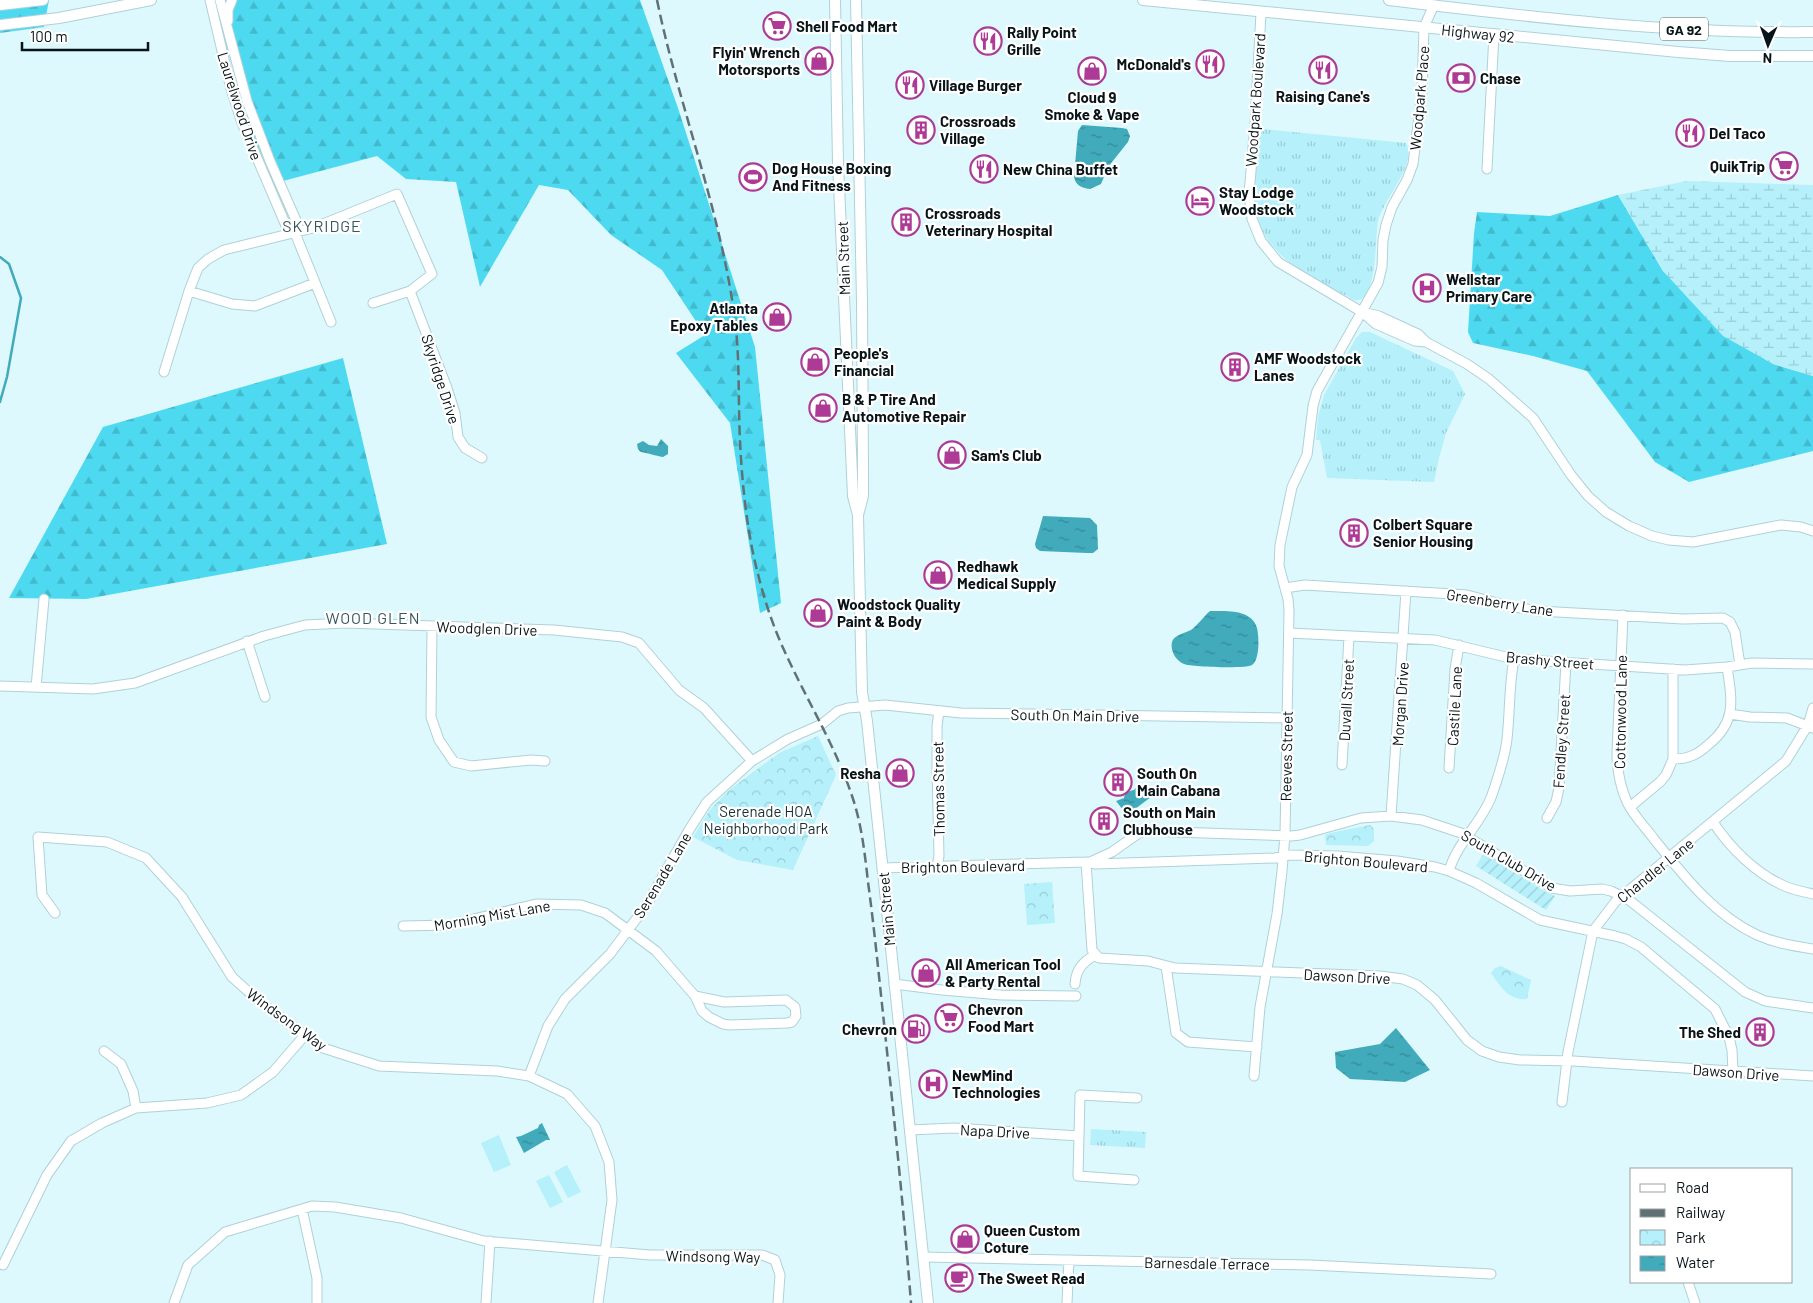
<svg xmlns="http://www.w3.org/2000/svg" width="1813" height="1303" viewBox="0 0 1813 1303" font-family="Barlow,sans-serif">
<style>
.grass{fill:url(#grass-tufts)}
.forest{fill:url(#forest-firs)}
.wetland{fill:url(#wetland-marsh)}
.park{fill:url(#park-crowns)}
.garden{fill:url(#garden-furrows)}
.pitch{fill:#b5f0fb}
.water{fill:url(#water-ripples)}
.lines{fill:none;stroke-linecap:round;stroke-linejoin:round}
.stream{stroke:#41aabb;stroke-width:2.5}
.minor-casing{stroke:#afd1d8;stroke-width:11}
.major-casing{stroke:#afd1d8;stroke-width:12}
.minor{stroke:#fff;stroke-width:9}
.major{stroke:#fff;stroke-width:10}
.rail{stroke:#5f7175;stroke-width:2.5;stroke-dasharray:10 5;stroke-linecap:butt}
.labels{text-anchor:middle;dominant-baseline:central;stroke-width:4.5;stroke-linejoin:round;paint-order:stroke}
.shield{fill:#fff;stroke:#525a5d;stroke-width:1}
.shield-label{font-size:14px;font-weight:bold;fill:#081417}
.poi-label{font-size:15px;font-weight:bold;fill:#081417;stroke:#fff;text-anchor:start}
.street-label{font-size:15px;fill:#081417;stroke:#fff}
.park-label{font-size:15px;fill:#162e32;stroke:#fff}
.neighbourhood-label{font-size:16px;letter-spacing:1px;fill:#38575c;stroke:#fff}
</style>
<defs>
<pattern id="grass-tufts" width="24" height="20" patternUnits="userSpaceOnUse" patternTransform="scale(1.25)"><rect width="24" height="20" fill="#b5f0fb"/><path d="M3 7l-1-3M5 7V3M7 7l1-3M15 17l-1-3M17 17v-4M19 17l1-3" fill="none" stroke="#9acdd6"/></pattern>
<pattern id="forest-firs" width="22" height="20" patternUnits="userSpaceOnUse" patternTransform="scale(1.25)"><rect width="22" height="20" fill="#4ddaf1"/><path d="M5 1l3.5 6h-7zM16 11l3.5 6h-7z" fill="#42bace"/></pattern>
<pattern id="wetland-marsh" width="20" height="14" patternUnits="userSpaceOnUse" patternTransform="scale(1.25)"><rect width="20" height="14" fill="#b5f0fb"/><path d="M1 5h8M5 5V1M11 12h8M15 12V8" fill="none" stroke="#9acdd6"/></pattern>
<pattern id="park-crowns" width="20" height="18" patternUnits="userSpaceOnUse" patternTransform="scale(1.25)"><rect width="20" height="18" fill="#b5f0fb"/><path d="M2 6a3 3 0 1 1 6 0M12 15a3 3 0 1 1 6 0" fill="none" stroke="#9acdd6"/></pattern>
<pattern id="garden-furrows" width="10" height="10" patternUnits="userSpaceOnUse" patternTransform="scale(1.25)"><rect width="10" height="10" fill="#b5f0fb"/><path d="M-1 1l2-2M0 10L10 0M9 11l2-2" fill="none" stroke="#9acdd6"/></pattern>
<pattern id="water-ripples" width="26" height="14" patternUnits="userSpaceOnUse" patternTransform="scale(1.25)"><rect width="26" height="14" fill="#41aabb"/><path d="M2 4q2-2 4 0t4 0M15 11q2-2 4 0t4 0" fill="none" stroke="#348997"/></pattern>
</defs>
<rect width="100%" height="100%" fill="#ddf9fe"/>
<path class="grass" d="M1262,129L1406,143C1418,163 1383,200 1378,221C1375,235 1378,306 1354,300C1318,280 1266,260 1257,214C1252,190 1258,159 1259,134Z
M1362,332H1370L1453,371L1465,394L1446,433L1439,458L1434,482L1327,478L1320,440H1316L1318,416L1324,395L1356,338Z
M1091,1129L1146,1132L1145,1148L1090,1145Z"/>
<path class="forest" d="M0,0H49L44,27L0,33Z
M213,0H640L678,108L755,347L781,603L760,613L730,423L676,353L705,335L662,270L611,235L568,190L539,185L480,287L456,182L406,179L377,156L268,185Z
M1618,195L1663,271L1773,364L1813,376V451L1689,482L1655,462L1587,371L1533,356L1473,343L1468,332L1474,233L1477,212L1550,216Z
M343,358L387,544L86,599L9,598L103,427Z"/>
<path class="wetland" d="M1687,181L1813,185V376L1773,364L1723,336L1663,271L1618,195Z"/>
<path class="park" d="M818,736L836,775L793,870L737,860L693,837L709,811L729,790L779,753Z
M1370,825L1374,829V841L1368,846L1326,845L1325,835L1330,833Z
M1052,882L1055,923L1027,925L1024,884Z
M1501,966L1531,980L1527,999C1509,1001 1500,986 1491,973L1495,968Z"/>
<path class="garden" d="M1484,853L1544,891L1555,896L1546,910L1476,866Z"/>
<path class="pitch" d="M499,1135L511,1165L494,1172L481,1143Z
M567,1165L581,1192L568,1198L554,1172Z
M549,1175L563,1202L550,1208L536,1181Z"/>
<path class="water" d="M1082,125L1122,128L1127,129L1130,136L1128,142L1108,167L1101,184L1090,189C1081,188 1075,185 1074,176L1078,131Z
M661,439L668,446V454L663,457C661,457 643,452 641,452C637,449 638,448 637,444L643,441L649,445L657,446Z
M1043,516L1090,518L1097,525L1098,549L1093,553H1087L1040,551L1036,548L1035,544Z
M1210,611C1226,611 1252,609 1257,628C1259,636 1260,660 1252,665C1246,669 1191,667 1184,664C1176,661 1170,651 1172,642C1174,635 1185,633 1191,630C1197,626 1204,616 1210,611Z
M1140,783L1151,797L1127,815L1116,801L1124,798C1124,794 1130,790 1134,790Z
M1396,1028L1430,1070L1405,1082L1350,1079L1336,1068L1335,1052L1380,1044Z
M542,1123L550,1140H546L524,1153L516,1137L521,1136L538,1128L539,1125Z"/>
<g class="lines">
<path class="stream" d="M0,257L9,264L21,298L7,377L0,402"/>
<g class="minor-casing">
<path id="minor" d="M210,0L231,89L242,123L287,228L295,233L331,322
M220,0L247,101L270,161L298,225L295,233
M1261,13L1255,124L1249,194L1252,219L1261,241L1278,262L1362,312L1376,324L1415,341L1426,342
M228,21V10L232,0
M1487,169L1494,34
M189,291L232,304L255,306L315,283
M410,291L447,388L455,413L458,437L465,448L482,458
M1362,312L1379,316L1418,334L1426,342L1467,364L1489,379L1533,418L1571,475L1588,496L1606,512L1629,526L1652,536L1669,540L1693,542L1781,525L1801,527L1813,531
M164,372L189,291L198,268L208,259L224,250L313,228L397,194L432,274L410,291L373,303
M1285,588L1305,585L1453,594L1467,595L1509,606L1539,611L1683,619L1723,618L1730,622L1735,632L1740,665
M1623,615L1617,753C1617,770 1620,786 1627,802C1633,815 1645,827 1654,839C1683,875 1714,915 1757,935C1775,943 1794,946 1813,949
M432,627L431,717L439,740L454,762L471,766L531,760L545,761
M1289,633L1435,640L1514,659L1685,670L1727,667L1752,663L1813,664
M247,641L265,697
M0,686L93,689L135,683L264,636L305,625L345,623L554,630L622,637L639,643L679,690L704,708L752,761
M36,687L44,599
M1730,714L1750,717L1787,718L1813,728
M1673,759C1688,759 1697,755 1708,745C1737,722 1732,700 1727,667
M1342,765L1349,636
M1449,768L1455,669L1459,645
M1630,807L1660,782L1666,775L1673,759V669
M1391,816L1406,591
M1547,818L1556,802L1559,788L1566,662
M1713,822C1730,848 1757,875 1787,887C1795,890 1804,892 1813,894
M1086,862L1092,950L1099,958L1148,961L1175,968L1380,976L1403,979L1417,985L1435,1000L1467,1040L1482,1051L1499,1057L1520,1060L1573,1061L1813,1076
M1090,862L1112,852L1139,833L1145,831L1291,836L1300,835L1361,818L1391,816L1422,820L1461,833L1552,888L1570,891L1602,889L1611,891L1629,900L1745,992L1765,1001L1813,1008
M937,867L939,856L937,767V726L939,711
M882,868L1086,862L1096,864L1275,858L1289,855L1338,856L1397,861L1435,867L1449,871L1476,883L1540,920L1615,936L1626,939L1641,947L1715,1009L1729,1037L1732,1050L1733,1072
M1449,871C1457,842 1482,823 1492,795C1498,777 1505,758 1507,739C1510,712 1509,685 1514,659
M55,913L42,895L38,837L107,842L146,858L182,897L232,977L261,1003L323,1048L379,1066L497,1071L529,1076L567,1094L595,1126L609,1162L612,1200L598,1303
M403,926L449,925L536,904L581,905L605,913L656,951L695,996L702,1011L709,1017L723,1024L730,1025L787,1023L792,1022L796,1016L795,1007L786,1000L724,1002L695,996
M1166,966L1176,1033L1188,1042L1257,1047
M894,984L942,990L1001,995L1076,996
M1075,984C1076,969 1083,962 1095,955
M104,1051L121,1064L133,1091L136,1108
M529,1076L548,1026L565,999L610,954L646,906L689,830L707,802L752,761L788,739L822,724L838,711L848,708L885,705L961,713L1287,718
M1254,1076L1260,1007L1277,914L1282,871L1285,835L1289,611L1288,599L1279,566L1280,545L1292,487L1307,455L1313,406L1317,391L1378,283L1382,267L1383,240L1386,225L1392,207L1407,180L1413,164L1422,92L1424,27L1434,5
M1562,1102L1568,1052L1593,931L1616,901L1786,761L1808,725L1813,708
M910,1130L954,1128L1079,1136
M1134,1180L1078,1176L1080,1095L1137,1098
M302,1209L317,1278V1303
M924,1257L1310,1265L1491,1274
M3,1265L47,1175L71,1141L102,1123L136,1108L207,1103L241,1095L273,1072L305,1035
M1688,1282L1695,1303
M174,1303L188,1265L225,1232L312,1206L335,1207L401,1218L484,1241L650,1255H762L775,1260L780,1275L778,1303
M486,1303L490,1241
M1067,1303L1069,1260"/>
</g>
<g class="major-casing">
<path id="major" d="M835,0L838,163L853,496L858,515L862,692L867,721L885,891L928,1303
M856,0L862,302L863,471V496L858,515
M1143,0L1678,52L1730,56H1813
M1389,0C1529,17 1671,34 1813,32
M0,5L43,0
M0,25L59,18L151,0"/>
</g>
<use href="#minor" class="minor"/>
<use href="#major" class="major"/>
<path class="rail" d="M657,0C679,107 721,211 735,320C740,360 738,401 740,441C742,483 747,533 758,574C764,599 773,626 784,650C807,701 837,748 854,802C862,828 865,855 868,882C873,919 877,957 881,995C892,1098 903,1200 911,1303"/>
</g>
<defs>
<g id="supermarket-ring" transform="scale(1.4375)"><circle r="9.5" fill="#fff" stroke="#ad3a94" stroke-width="1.5"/><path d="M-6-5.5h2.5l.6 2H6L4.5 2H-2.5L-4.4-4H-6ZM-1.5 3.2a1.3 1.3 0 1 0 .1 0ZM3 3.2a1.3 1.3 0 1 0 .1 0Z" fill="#ad3a94"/></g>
<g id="restaurant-ring" transform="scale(1.4375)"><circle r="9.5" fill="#fff" stroke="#ad3a94" stroke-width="1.5"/><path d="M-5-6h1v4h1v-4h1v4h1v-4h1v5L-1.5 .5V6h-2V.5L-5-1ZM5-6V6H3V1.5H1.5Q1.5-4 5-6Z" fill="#ad3a94"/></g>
<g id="shop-ring" transform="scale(1.4375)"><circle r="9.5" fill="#fff" stroke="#ad3a94" stroke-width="1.5"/><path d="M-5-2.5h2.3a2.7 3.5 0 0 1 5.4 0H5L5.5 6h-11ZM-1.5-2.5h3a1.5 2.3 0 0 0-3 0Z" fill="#ad3a94"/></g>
<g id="bank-ring" transform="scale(1.4375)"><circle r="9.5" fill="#fff" stroke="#ad3a94" stroke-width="1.5"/><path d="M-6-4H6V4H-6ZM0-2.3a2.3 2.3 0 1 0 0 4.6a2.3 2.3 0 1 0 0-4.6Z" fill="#ad3a94"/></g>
<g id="building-ring" transform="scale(1.4375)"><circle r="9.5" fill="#fff" stroke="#ad3a94" stroke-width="1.5"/><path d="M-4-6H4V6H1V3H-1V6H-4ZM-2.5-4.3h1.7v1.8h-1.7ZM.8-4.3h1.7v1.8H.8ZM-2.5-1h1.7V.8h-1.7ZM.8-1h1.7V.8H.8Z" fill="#ad3a94"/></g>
<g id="stadium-ring" transform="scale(1.4375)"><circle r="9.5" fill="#fff" stroke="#ad3a94" stroke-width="1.5"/><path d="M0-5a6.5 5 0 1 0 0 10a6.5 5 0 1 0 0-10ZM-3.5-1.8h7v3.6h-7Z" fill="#ad3a94"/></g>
<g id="hotel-ring" transform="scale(1.4375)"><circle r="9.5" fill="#fff" stroke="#ad3a94" stroke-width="1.5"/><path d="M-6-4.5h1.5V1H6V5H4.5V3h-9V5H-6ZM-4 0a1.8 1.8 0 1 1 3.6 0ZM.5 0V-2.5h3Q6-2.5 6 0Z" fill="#ad3a94"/></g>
<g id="hospital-ring" transform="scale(1.4375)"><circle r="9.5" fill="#fff" stroke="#ad3a94" stroke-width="1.5"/><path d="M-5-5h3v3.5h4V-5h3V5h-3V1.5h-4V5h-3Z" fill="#ad3a94"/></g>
<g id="fuel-ring" transform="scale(1.4375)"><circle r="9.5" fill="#fff" stroke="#ad3a94" stroke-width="1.5"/><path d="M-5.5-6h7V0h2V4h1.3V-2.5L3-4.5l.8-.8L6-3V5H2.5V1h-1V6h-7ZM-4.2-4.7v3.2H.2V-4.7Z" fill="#ad3a94"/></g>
<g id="cafe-ring" transform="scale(1.4375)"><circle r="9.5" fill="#fff" stroke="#ad3a94" stroke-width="1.5"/><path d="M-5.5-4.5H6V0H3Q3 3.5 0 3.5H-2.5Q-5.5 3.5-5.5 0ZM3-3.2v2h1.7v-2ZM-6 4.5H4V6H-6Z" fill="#ad3a94"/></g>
</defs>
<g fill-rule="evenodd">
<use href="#supermarket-ring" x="777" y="26"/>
<use href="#restaurant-ring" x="988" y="41"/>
<use href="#shop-ring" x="819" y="61"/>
<use href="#restaurant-ring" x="1210" y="64"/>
<use href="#restaurant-ring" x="1323" y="70"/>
<use href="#shop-ring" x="1092" y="71"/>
<use href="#bank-ring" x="1461" y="78"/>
<use href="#restaurant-ring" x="910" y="85"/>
<use href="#building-ring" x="921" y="130"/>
<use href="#restaurant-ring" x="1690" y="133"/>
<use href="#supermarket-ring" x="1784" y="166"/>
<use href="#restaurant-ring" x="984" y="169"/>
<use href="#stadium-ring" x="753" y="177"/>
<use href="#hotel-ring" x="1200" y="201"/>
<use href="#building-ring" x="906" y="222"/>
<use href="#hospital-ring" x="1427" y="288"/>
<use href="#shop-ring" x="777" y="317"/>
<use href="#shop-ring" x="815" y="362"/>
<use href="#building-ring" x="1235" y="367"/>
<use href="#shop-ring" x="823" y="408"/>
<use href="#shop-ring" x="952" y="455"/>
<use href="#building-ring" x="1354" y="533"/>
<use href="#shop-ring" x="938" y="575"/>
<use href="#shop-ring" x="818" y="613"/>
<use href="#shop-ring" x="900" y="773"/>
<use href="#building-ring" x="1118" y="782"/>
<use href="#building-ring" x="1104" y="821"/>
<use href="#shop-ring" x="926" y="973"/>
<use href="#supermarket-ring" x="949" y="1018"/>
<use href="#fuel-ring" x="916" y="1029"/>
<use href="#building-ring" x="1760" y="1032"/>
<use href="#hospital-ring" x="933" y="1084"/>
<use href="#shop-ring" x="965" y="1239"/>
<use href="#cafe-ring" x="959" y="1278"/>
</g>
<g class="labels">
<rect class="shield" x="1660" y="17.5" width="48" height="23" rx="4"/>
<g class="shield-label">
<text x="1684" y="29">GA 92</text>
</g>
<g class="poi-label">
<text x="796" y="26">Shell Food Mart</text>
<text x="1007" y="32">Rally Point<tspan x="1007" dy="17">Grille</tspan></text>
<text x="800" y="52" text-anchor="end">Flyin' Wrench<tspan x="800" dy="17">Motorsports</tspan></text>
<text x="1191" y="64" text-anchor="end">McDonald's</text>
<text x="1480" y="78">Chase</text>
<text x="929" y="85">Village Burger</text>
<text x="1323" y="96" text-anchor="middle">Raising Cane's</text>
<text x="1092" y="97" text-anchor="middle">Cloud 9<tspan x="1092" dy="17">Smoke &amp; Vape</tspan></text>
<text x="940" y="121">Crossroads<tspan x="940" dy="17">Village</tspan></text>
<text x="1709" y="133">Del Taco</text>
<text x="1765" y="166" text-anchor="end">QuikTrip</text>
<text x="772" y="168">Dog House Boxing<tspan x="772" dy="17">And Fitness</tspan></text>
<text x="1003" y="169">New China Buffet</text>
<text x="1219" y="192">Stay Lodge<tspan x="1219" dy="17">Woodstock</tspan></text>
<text x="925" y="213">Crossroads<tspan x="925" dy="17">Veterinary Hospital</tspan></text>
<text x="1446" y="279">Wellstar<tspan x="1446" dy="17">Primary Care</tspan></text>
<text x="758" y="308" text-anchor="end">Atlanta<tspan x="758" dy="17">Epoxy Tables</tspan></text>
<text x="834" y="353">People's<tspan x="834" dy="17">Financial</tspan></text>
<text x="1254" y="358">AMF Woodstock<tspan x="1254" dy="17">Lanes</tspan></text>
<text x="842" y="399">B &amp; P Tire And<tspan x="842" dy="17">Automotive Repair</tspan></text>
<text x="971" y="455">Sam's Club</text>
<text x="1373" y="524">Colbert Square<tspan x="1373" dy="17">Senior Housing</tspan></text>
<text x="957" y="566">Redhawk<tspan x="957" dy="17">Medical Supply</tspan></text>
<text x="837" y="604">Woodstock Quality<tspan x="837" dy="17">Paint &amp; Body</tspan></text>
<text x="881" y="773" text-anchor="end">Resha</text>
<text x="1137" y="773">South On<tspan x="1137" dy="17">Main Cabana</tspan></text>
<text x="1123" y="812">South on Main<tspan x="1123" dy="17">Clubhouse</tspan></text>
<text x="945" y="964">All American Tool<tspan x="945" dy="17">&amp; Party Rental</tspan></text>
<text x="968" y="1009">Chevron<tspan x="968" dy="17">Food Mart</tspan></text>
<text x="897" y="1029" text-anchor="end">Chevron</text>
<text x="1741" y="1032" text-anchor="end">The Shed</text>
<text x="952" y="1075">NewMind<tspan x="952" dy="17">Technologies</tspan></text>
<text x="984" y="1230">Queen Custom<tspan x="984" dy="17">Coture</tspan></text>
<text x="978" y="1278">The Sweet Read</text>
</g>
<g class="street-label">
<text transform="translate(1478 33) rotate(6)">Highway 92</text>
<text transform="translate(1419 98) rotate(-85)">Woodpark Place</text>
<text transform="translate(1255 100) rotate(-86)">Woodpark Boulevard</text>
<text transform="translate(240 106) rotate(72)">Laurelwood Drive</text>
<text transform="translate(843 258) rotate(-92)">Main Street</text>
<text transform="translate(441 379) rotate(72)">Skyridge Drive</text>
<text transform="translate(1500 602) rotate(9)">Greenberry Lane</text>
<text transform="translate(487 628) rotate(2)">Woodglen Drive</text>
<text transform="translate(1550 660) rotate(5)">Brashy Street</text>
<text transform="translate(1346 700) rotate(-87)">Duvall Street</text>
<text transform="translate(1400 704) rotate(-86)">Morgan Drive</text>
<text transform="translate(1454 706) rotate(-87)">Castile Lane</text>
<text transform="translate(1620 712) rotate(-89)">Cottonwood Lane</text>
<text transform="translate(1075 715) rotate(1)">South On Main Drive</text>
<text transform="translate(1561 741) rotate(-86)">Fendley Street</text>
<text transform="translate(1286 756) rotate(-89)">Reeves Street</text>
<text transform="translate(938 789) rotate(-91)">Thomas Street</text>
<text transform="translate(1509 860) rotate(30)">South Club Drive</text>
<text transform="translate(1366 861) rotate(5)">Brighton Boulevard</text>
<text transform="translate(963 866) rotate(-1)">Brighton Boulevard</text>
<text transform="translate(1655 870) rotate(-39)">Chandler Lane</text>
<text transform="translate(662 875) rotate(-59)">Serenade Lane</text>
<text transform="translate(886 909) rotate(-95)">Main Street</text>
<text transform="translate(492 915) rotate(-10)">Morning Mist Lane</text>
<text transform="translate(1347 976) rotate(3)">Dawson Drive</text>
<text transform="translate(287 1019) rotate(36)">Windsong Way</text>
<text transform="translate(1736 1072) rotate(4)">Dawson Drive</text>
<text transform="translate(995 1131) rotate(3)">Napa Drive</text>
<text transform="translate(713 1256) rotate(1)">Windsong Way</text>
<text transform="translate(1207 1263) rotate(1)">Barnesdale Terrace</text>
</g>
<g class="park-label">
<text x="766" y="811">Serenade HOA<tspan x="766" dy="17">Neighborhood Park</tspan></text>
</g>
<g class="neighbourhood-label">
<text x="322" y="225">SKYRIDGE</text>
<text x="373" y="617">WOOD GLEN</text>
</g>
</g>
<rect x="1630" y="1168" width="162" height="115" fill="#ffffff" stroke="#9ca1a2"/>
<rect x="1640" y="1184" width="25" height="8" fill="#ffffff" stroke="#9ca1a2"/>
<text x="1676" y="1193" font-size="15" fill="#081417">Road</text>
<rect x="1640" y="1209" width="25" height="8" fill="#5f7175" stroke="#9ca1a2"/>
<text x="1676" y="1218" font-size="15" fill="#081417">Railway</text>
<rect x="1640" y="1230" width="25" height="15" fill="url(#park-crowns)" stroke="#9ca1a2"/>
<text x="1676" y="1243" font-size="15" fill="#081417">Park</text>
<rect x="1640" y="1256" width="25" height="15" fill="url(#water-ripples)" stroke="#9ca1a2"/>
<text x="1676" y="1268" font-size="15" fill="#081417">Water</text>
<g transform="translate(1768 45) rotate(182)" stroke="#ffffff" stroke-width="4" paint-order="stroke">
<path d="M0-4L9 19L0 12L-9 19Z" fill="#081417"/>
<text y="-8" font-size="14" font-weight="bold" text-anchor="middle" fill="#081417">N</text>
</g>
<path d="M22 42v8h126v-8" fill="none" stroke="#081417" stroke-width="2.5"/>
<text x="30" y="42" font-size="15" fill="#081417" stroke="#ffffff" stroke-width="4" paint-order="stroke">100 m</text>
</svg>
